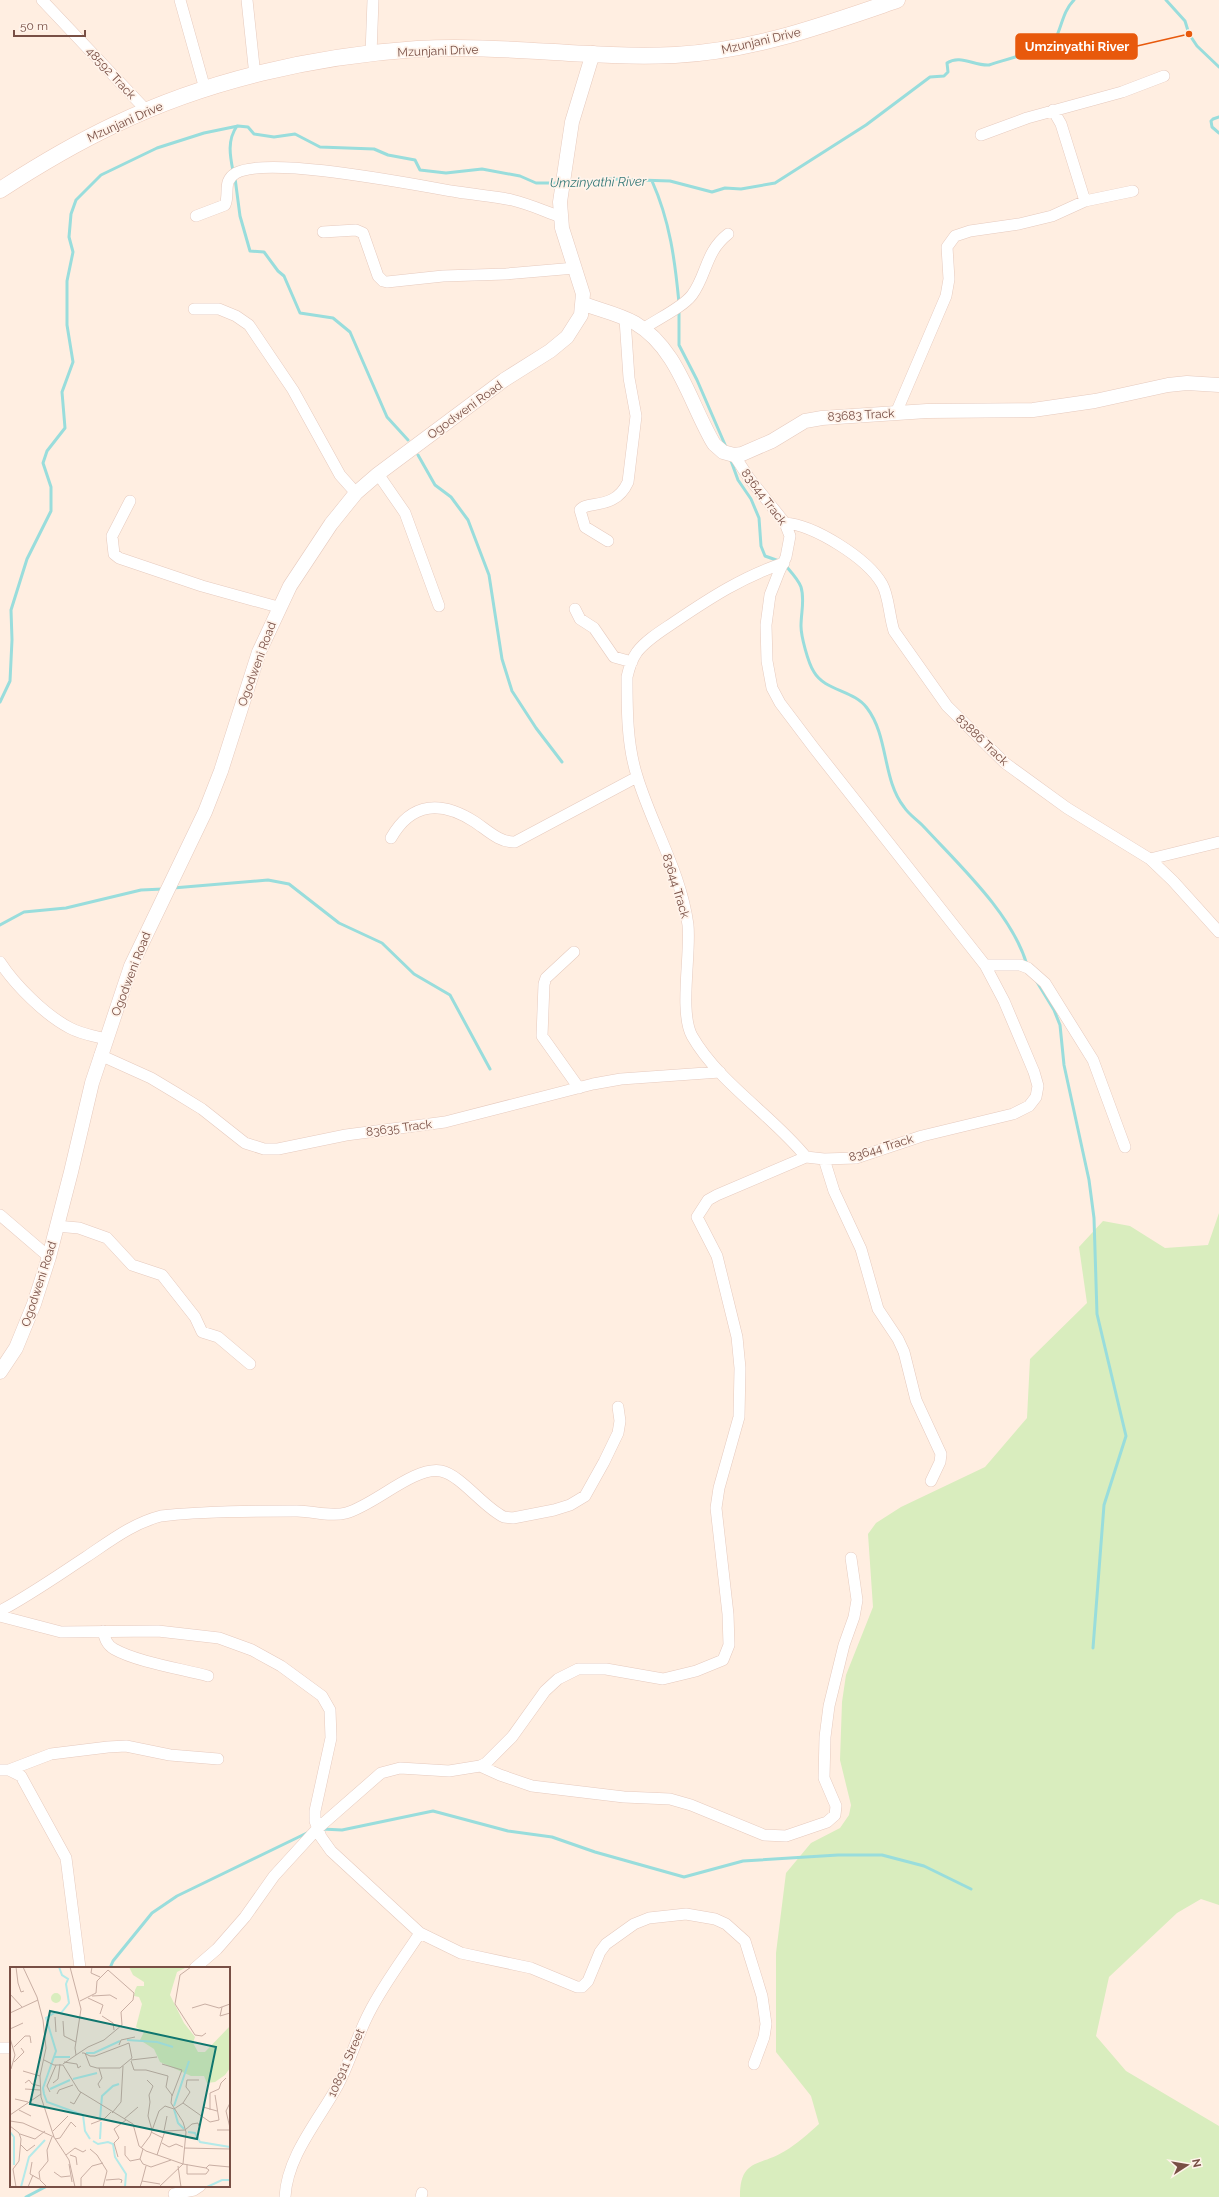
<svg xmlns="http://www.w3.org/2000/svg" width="1219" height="2197" viewBox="0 0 1219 2197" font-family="Raleway,sans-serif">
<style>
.green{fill:#d9edbe}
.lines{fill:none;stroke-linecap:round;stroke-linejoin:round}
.stream{stroke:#99dddc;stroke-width:3}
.minor-casing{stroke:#e6cabe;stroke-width:12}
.tertiary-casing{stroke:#e6cabe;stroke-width:15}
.secondary-casing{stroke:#ebcabb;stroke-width:17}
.minor{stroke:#fff;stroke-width:11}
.tertiary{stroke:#fff;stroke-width:14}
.secondary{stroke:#fff;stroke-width:16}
.labels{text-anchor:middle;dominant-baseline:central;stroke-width:3.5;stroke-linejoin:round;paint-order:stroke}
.street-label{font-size:12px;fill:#784f45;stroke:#fff3ea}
.water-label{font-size:13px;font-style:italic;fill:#357978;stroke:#fff3ea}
.inset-river{fill:none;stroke:#b4eae9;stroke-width:2}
.inset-road{fill:none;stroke:#c9aea3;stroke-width:1}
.view{fill:#0f766e;fill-opacity:0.15;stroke:#0f766e;stroke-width:2}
.inset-edge{fill:none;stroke:#784f45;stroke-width:2}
.leader{fill:none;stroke:#e8590c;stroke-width:1.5}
.callout-dot{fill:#e8590c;stroke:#fff3ea;stroke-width:1.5}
.callout{fill:#e8590c;stroke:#e8590c;stroke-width:1.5}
.callout-label{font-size:13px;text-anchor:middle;font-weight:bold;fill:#fff}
</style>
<rect width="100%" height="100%" fill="#ffeee1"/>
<path class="green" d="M1219,1213V1905L1201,1899L1177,1913L1109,1977L1096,2036L1126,2071L1219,2126V2197H740C740,2158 759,2167 785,2151C797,2144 809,2133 819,2124L811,2096L776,2052V1953L786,1873L811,1843L840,1828L849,1815L851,1805L840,1760L842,1702L846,1675L873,1607L868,1534L876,1523L901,1507L985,1467L1027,1418L1030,1359L1087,1303L1079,1247L1103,1221L1130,1226L1165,1248L1208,1245Z"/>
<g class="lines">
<path class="stream" d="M1166,0L1185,21L1189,34L1197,46L1219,67
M1219,117L1213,119L1211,121L1212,127L1219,133
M233,171C230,156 227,140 237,126
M235,178L240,216L250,251L264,252L278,271L284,276L300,313L333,318L350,332L387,417L408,440
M652,181C670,221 675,261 679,303
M567,184H586L609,179L670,181L712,192L725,188L741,189L775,183L866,125L930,77L944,76L948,72L947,63C960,54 974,66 989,65C1000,61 1051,48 1055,40C1062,26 1063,11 1074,0
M679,309V345L697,380L726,447
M418,455L435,485L451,497L468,520L489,575L502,659L512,691L536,728L562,762
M730,458L738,480L751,499L759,518L761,546L765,556L779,561
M785,565C790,571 798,579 801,587C805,600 801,612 801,626C801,636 808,663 814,672C825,691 854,690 867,708C889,737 882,779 904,807C909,815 919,821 925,828C961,867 1012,914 1027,965
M0,702L10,681L12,640L11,610L27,559L51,511V487L43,463L47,451L65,428L62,392L73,362L67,325V281L73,252L69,237L71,214L76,200L101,175L157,148L204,133L238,126L248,127L254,134L274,137L295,134L320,147L374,149L388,155L415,160L420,170L446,173L482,169L520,176L536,183H559
M173,888L268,880L289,884L339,923L382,943L414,974L450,995L490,1069
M0,925L24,912L66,908L141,890L163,889
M1037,982L1054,1010L1060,1025L1064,1065L1089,1180L1094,1218L1097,1314L1126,1436L1104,1505L1093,1648
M322,1829L342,1830L433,1811L508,1831L552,1837L595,1852L684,1877L743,1861L838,1855H882L924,1866L971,1889
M110,1968L113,1961L152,1913L177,1896L309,1832
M26,2197L47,2186"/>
<g class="minor-casing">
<path id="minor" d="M42,0L147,111
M180,0L205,89
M247,0L255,76
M371,54L373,0
M1053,110L1061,124L1085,201
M981,135L1027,118L1122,92L1164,76
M196,216L225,205C230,193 222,181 236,173C269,155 415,185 458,192C476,195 495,196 512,200C529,204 544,211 561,217
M323,232L356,230L363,233L378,276L383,281L387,282L443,276L506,274L575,268
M194,309H219L236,316L249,325L293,390L340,475L356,493
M643,329C657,319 682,308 692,295C707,275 705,252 728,234
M896,413L946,296L949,279L947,247L955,236L970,231L1019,224L1052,216L1085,201L1133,191
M734,455L749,478L785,523L790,536L786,557L779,572L770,595L766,625L767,661L772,688L780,703L814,748L985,965L1004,1001L1034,1072L1038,1086L1036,1097L1029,1106L1013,1114L922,1136L856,1158L824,1159L806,1157C772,1115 719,1083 692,1036C679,1012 691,954 688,925C681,872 652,826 637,776C627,745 627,710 627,677C629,668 632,659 637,652C647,639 663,630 676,621C710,598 744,576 784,563
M378,474L405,513L439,606
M130,501L112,536L114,554L119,558L202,586L278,607
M785,523C814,525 867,558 882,584C889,596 889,616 894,631L947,706L1005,763L1067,808L1150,859L1173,881L1219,932
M608,541L585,527L580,510C587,500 615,511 628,482L636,416L629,378L625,319
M575,609L580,619L594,628L614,657L632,662
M391,838C412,801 442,801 475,822C487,830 500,843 515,842L637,777
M1150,859L1219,842
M574,952L546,978L544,984L542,1036L579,1088
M0,962C15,985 45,1015 70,1028C81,1034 94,1036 106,1039
M985,965H1020L1028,968L1045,983L1093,1060L1125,1147
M100,1055L151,1078L176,1093L202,1109L245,1143L264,1149H278L346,1135L445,1122L593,1084L621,1079L720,1072
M824,1159L834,1191L861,1249L878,1309L898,1339L904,1352L916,1400L941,1454L940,1462L931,1481
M0,1215L49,1257
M56,1226L79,1228L107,1238L132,1265L162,1275L195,1317L202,1332L218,1337L250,1364
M0,1611C30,1595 57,1576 86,1557C110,1541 133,1523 161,1516C206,1511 252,1511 297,1511C313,1511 331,1517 346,1513C375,1505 414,1466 441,1471C461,1475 484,1508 504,1517L513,1518L554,1510L570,1505L585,1496L604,1462L618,1433L620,1421L618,1407
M0,1616L61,1632L158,1631L219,1638L252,1650L281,1666L322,1696L330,1710L331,1738L315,1811V1821L321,1837L331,1851L420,1933L461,1953L531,1968L577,1987H582L588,1981L600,1952L606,1944L634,1924L649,1918L686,1914L715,1919L726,1924L745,1941L762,1996L766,2024L764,2037L754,2064
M103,1631C105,1639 107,1645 114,1649C137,1662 182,1669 208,1676
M480,1766L500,1775L532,1786L624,1797L670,1799L691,1805L764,1835L786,1836L827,1822L835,1815L836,1806L824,1778L825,1737L829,1706L844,1645L854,1617L857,1600L851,1558
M0,1770H9L21,1776L66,1858L80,1968
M9,1770L51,1754L108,1747L126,1746L170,1755L218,1759
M195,1968L217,1949L245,1917L274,1876L317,1829L381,1773L400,1768L449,1771L480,1766L486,1763L512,1737L545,1691L558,1679L578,1669H606L663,1679L696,1671L723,1660L729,1645L728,1614L716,1508L719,1488L739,1417L740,1368L737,1337L717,1256L697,1217L708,1200L717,1195L806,1157
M0,2048H11
M174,2194L194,2190L200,2186
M285,2197C287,2156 319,2120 338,2085C350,2062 357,2036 369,2013C383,1985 403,1959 420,1933
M421,2197L422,2193"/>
</g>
<g class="tertiary-casing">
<path id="tertiary" d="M584,304C600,310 619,314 635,323C678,348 690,404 714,444L723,452L734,455L742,454L772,441L805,421L822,418L927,411L1033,410L1095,401L1168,385L1187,383L1219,385
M0,1372L16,1348L34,1304L49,1257L71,1172L92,1083L131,966L205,812L221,771L259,652L290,586L331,524L356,493L378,474L504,380L550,351L567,337L581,315L583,294L562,228L560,202L572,122L593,53"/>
</g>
<g class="secondary-casing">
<path id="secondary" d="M0,190C37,166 74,144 114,125C207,80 314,56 417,49C503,44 589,59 675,55C753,51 824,25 897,0"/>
</g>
<use href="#minor" class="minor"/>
<use href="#tertiary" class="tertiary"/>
<use href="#secondary" class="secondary"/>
</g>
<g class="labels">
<g class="street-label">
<text transform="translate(761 41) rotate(-13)">Mzunjani Drive</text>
<text transform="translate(438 51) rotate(-2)">Mzunjani Drive</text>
<text transform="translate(111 73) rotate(47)">48592 Track</text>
<text transform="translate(125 122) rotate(-24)">Mzunjani Drive</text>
<text transform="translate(465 410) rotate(-36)">Ogodweni Road</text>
<text transform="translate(861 415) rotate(-3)">83683 Track</text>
<text transform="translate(764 497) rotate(53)">83644 Track</text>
<text transform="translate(257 664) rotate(-70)">Ogodweni Road</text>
<text transform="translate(982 740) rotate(44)">83886 Track</text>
<text transform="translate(676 886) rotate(73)">83644 Track</text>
<text transform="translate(131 974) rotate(-69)">Ogodweni Road</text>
<text transform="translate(399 1128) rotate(-7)">83635 Track</text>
<text transform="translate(881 1148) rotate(-17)">83644 Track</text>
<text transform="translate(39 1284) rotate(-72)">Ogodweni Road</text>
<text transform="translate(346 2063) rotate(-66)">108911 Street</text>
</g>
<g class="water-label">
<text transform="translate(598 182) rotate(-1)">Umzinyathi River</text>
</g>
</g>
<g transform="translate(10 1967)">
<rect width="220" height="220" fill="#ffeee1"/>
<path d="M119,0H177L167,5L160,28L174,56L185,70L183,76L188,85H195L220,59V101L215,108L205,115L197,116L194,109H181L150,95L144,82L130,73L134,65L126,60L132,37L129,30L124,29L125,23L127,19H134V15L123,8ZM41 31a5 5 0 1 1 10 0a5 5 0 1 1-10 0Z" fill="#d9edbe"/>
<path class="inset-river" d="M49,0L52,8L58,12L56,17L59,36L51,46L46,45L36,51L46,84L33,121L34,127L37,135L73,148L75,164L80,172M117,73L147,75L163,80M76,86H84L110,74M44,90H60M63,112L87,106M40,122L60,113M164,139L179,94M164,142L168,156L174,162M90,152L92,129L103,119L109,117M0,165L4,170V198M178,165L185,166L190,175L220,180M90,172L91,155M83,174L88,177L98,175L103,177L105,190L116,207L115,220M11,220L19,190L35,173M197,220L212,213H220"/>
<path class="inset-road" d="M6,0L8,16L11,25L14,24M13,0L27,30L33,53L36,81L30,109L31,130L44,170L59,193L65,220M82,0L81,6L90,10M181,0L170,8L165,37L185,68L192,69L196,66M0,27L12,40M82,29L100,28L107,32M78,31L93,38L90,47M212,40L210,49L220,46M182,41L195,37L209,41L220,37M0,46L28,33M92,49L103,56L104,63M45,50L46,65M53,54L54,69L66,75M0,62L13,56M0,71L5,88L1,102M109,78L111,73L125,70M4,80L15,69H20L21,76M72,86H74L80,89H85L119,76L122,91L110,101H87L80,99L75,86M66,88L78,80L94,73L112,58L111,45L123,33L124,26L98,3L87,14L86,26L70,34M34,93L44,98H53L69,124L123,157L129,179L136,184L173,197L196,201L199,198L220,200M121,93L147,90M121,94L124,103H136L158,109L156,120L162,128L161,136L173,155L176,165L173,197M4,95L14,85L11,81M54,95L67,97L68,101L71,99M53,97L66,88L65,81L71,42L60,0M152,97L172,103L162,129M0,101V116M89,101L92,111L88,117L90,121M13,104L30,109M137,113L143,119L139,128L140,135L138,149L142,163M15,116L19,113L22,117L30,119M43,116L48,112L50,97M15,122L30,123M40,125L37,119L46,98M47,127L49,123L63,118M205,128L209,153M5,132L18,135M60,135L64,137L71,125M173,136L200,155L209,153M220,136L216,144L220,161M193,140L207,144M9,143L21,149M200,143V126L209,122L211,116L216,111M102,146L111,135L113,99M0,148L31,127M114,152L128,140M0,154L13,156L44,170M81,157L94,152L101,145M0,159L9,166L11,172L9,194L3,202L6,220M175,163L182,157L188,156L189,159M207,163H220M43,164L58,149M154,164L157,149M141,165L153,171M10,167L25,172L35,164M45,172L50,171L61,155L66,160M152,176L159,180L166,177L173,180M11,178L17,184L25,178M115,179V188L120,194L130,192L133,182M131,181L140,169L149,144L155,139L164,142L173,136L180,125L176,120L177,113H189M174,181L220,182M80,182L87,188L97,204L93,220M56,188L65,181L73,185L76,183M60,188L66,190L67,198M147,188L155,164L175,163M108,190L104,176L109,171L104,162L116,153M130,192L133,197L141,200L161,193M22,195L20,207L29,212M59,197L62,215M177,197V207H196L199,203L196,201M168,199L171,220M44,205L51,210L60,209M96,213L109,212L112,213L111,216M132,214L136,199M18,220L23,208M37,220L30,213L29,205L38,194L37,183L42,170M71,220V211L82,199L93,196M130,220L132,214L150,217M149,220L173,197"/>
<path class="view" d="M40,44L206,80L187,172L20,137Z"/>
<rect width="220" height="220" class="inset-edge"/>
</g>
<path class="leader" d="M1189 34L1137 46"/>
<circle class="callout-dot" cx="1189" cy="34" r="4"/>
<rect class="callout" x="1016" y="34" width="121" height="25" rx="4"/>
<g class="callout-label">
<text x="1077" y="51">Umzinyathi River</text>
</g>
<g transform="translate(1187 2165) rotate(78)" stroke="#fff3ea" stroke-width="3" paint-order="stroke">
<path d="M0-3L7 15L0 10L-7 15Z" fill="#784f45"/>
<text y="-6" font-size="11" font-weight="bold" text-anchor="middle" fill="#784f45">N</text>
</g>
<path d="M14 30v6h71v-6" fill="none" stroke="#784f45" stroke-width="2"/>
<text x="20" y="30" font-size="12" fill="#784f45" stroke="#fff3ea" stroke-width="3" paint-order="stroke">50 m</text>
</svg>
